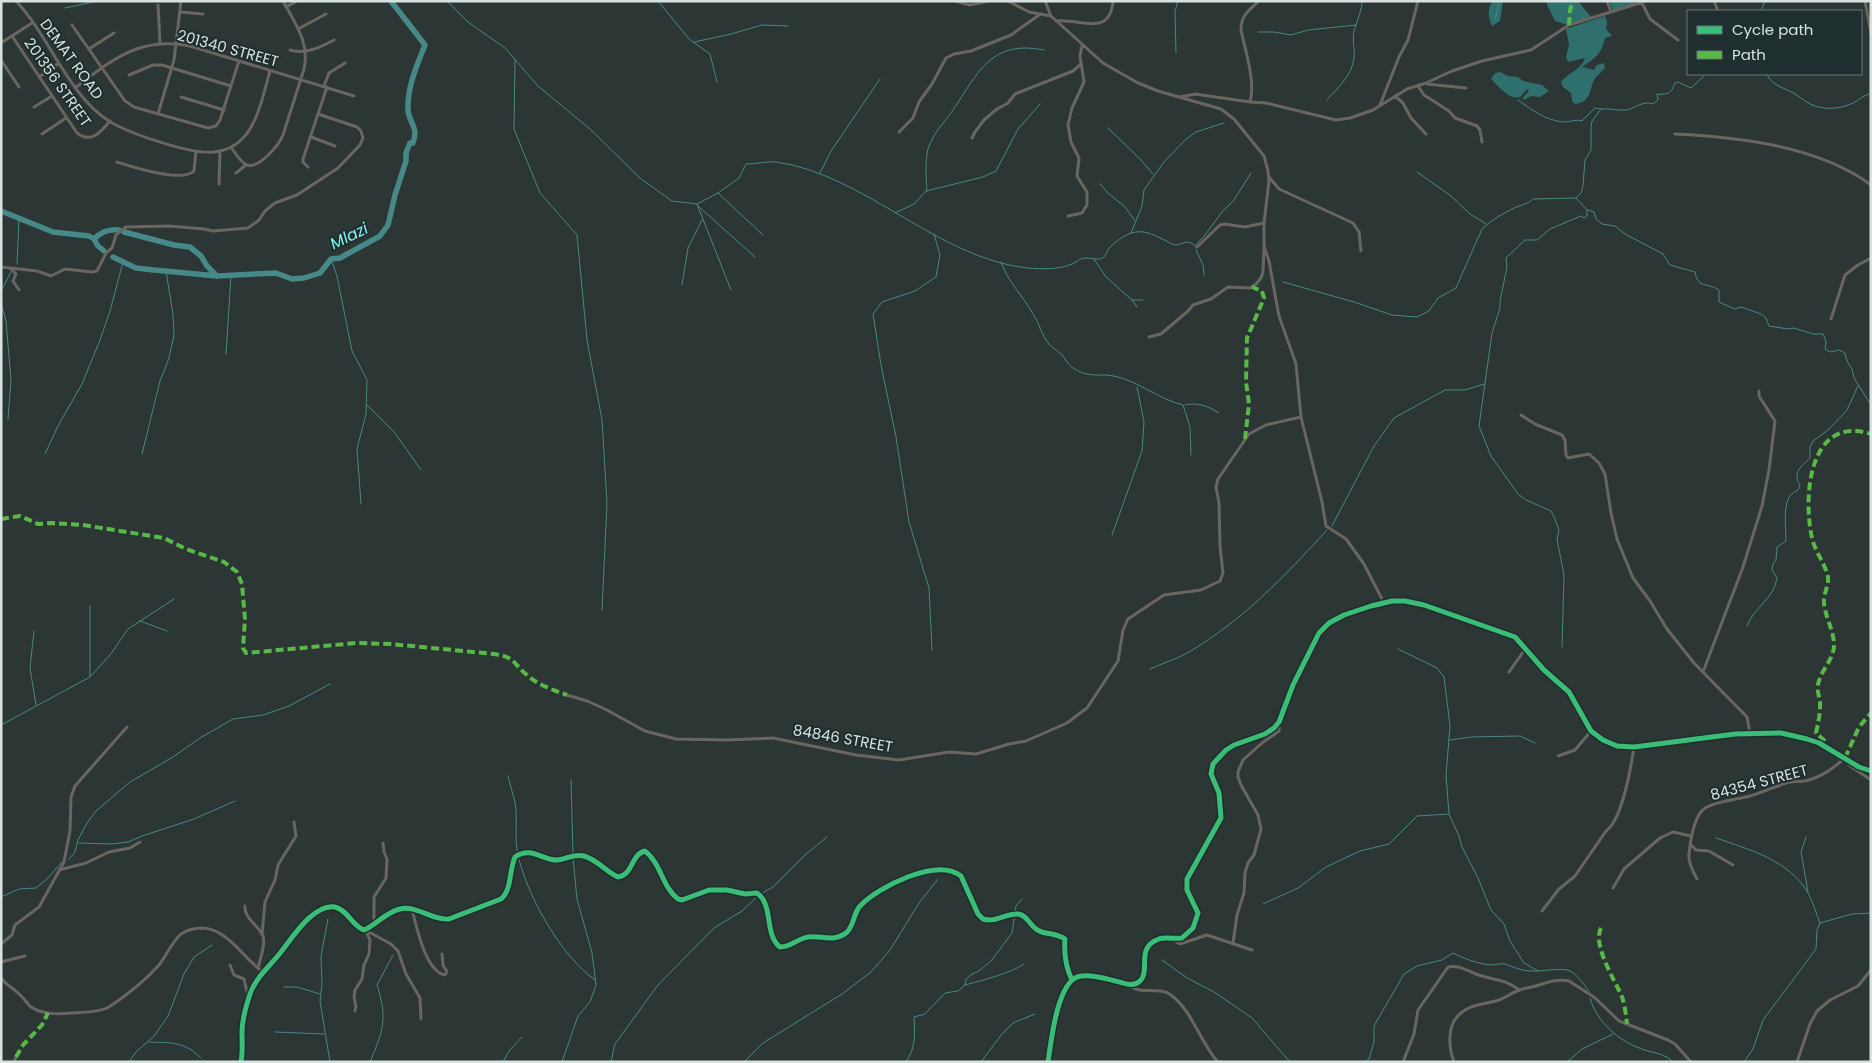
<svg xmlns="http://www.w3.org/2000/svg" width="1872" height="1063" viewBox="0 0 1872 1063" font-family="Poppins,sans-serif">
<style>
.forest{fill:#2f706f}
.lines{fill:none;stroke-linecap:round;stroke-linejoin:round}
.stream{stroke:#478989;stroke-width:1}
.river{stroke:#478989;stroke-width:5.5}
.minor{stroke:#696661;stroke-width:3}
.quiet{stroke:#58b947;stroke-width:4;stroke-dasharray:8 4;stroke-linecap:butt}
.cycleway-casing{stroke:#1f2e2e;stroke-width:8}
.cycleway{stroke:#3abd76;stroke-width:5}
.labels{text-anchor:middle;dominant-baseline:central;stroke-width:4;stroke-linejoin:round;paint-order:stroke}
.street-label{font-size:15px;fill:#d8e2e1;stroke:#1f2e2e}
.water-label{font-size:16px;font-style:italic;fill:#84f2f1;stroke:#1f2e2e}
</style>
<rect width="100%" height="100%" fill="#2c3634"/>
<path class="forest" d="M1493,1H1503L1500,21L1492,26C1488,18 1487,8 1493,1Z
M1547,1H1578L1591,17L1568,25L1555,21L1547,5Z
M1609,1H1634V5L1613,11Z
M1605,16L1607,22L1606,29L1612,36L1605,38C1601,55 1595,58 1582,67L1594,70L1597,65L1604,63L1605,68C1601,72 1597,75 1594,80C1589,91 1591,102 1575,104L1572,101L1571,93L1563,87L1561,82C1569,72 1580,71 1585,58L1568,62L1566,57L1569,45L1566,29Z
M1500,72L1508,76L1518,77L1523,81L1542,85L1549,91L1540,97L1531,96L1524,100L1523,98L1529,91L1527,89L1520,97C1509,100 1498,86 1491,79L1495,73Z"/>
<g class="lines">
<path class="stream" d="M447,1L468,22L505,48L538,86L590,129L641,179L672,201L697,204L718,193L739,178L746,164C756,164 767,161 776,162C864,174 937,258 1027,268C1042,269 1058,270 1072,264C1077,262 1080,258 1086,258C1092,258 1098,261 1104,257C1107,254 1107,250 1110,247C1136,224 1145,230 1174,245C1183,245 1187,238 1195,246L1205,235L1222,212L1234,200L1251,173
M658,1L689,39L710,54L717,82
M65,8L98,1
M1761,11L1765,1
M1495,20L1499,1
M1258,32H1274L1291,35L1308,30L1356,25
M694,42L731,34L762,25L788,26
M1176,53L1175,11L1178,1
M515,60L514,129L540,193L577,235L587,340L602,420L607,504L602,610
M1767,74C1770,83 1779,86 1787,90C1796,93 1802,100 1810,104C1824,111 1842,109 1855,102C1860,99 1863,96 1869,94
M1327,100C1338,87 1352,76 1354,58C1355,49 1352,40 1354,31C1356,23 1363,8 1362,1
M1518,100C1532,110 1545,120 1563,122C1570,122 1576,119 1582,121L1595,108L1601,109
M1108,128L1141,160L1153,174
M1417,172L1451,196L1470,214L1486,224
M820,173L831,151L880,79
M1100,184L1108,193L1125,207L1135,221
M927,191C926,178 925,162 928,149C933,133 944,123 953,110C978,73 991,39 1044,50
M718,193L763,235
M697,204L731,290
M697,205L755,257
M1588,210L1594,212L1596,219L1602,224L1615,226L1625,234L1663,254L1670,265L1695,272C1698,289 1707,282 1719,290V302L1735,309L1741,307L1761,314L1766,318L1769,326L1788,329L1794,328L1813,334H1823L1826,341L1825,349L1830,352L1839,350L1845,353L1847,361L1852,369L1854,378L1871,405
M895,213L914,204L926,191L983,177L996,171L1018,129L1040,104
M1131,233L1142,206L1144,190L1164,162L1185,140L1196,132L1224,123
M1196,250L1203,265L1204,275
M331,259L337,276L352,351L367,380L366,414L357,449L361,504
M1094,259L1106,277L1132,300L1137,307
M1001,262C1008,282 1023,296 1033,314C1040,324 1041,335 1049,344C1052,348 1057,350 1061,354C1065,358 1068,365 1073,368C1086,376 1092,375 1106,375C1134,377 1157,399 1183,405L1190,427L1191,455
M17,264L19,219
M1283,282L1354,302L1392,315L1417,317L1429,311L1438,298L1456,288L1482,229C1491,220 1503,214 1514,208C1520,205 1527,205 1533,199L1576,198
M682,285L688,248L702,220
M1,291L11,272
M1132,300H1143
M1,303L6,321L11,380L8,419
M226,354L231,275
M367,405L395,433L421,470
M1185,405C1199,402 1207,406 1219,413
M45,454L59,424L82,384L100,340L110,311L123,262
M142,454L160,381L169,358L174,335L173,314L166,271
M1332,526L1374,446L1394,418L1445,390H1465L1484,384
M1112,535L1142,451L1144,422L1137,387
M140,621L167,631
M1747,626C1754,607 1774,599 1777,578L1772,570L1773,564L1776,560L1777,547L1786,541C1786,528 1783,509 1789,497C1791,494 1795,492 1798,490L1800,485C1792,472 1801,467 1810,458V447L1813,441L1828,430L1847,410L1858,386
M34,631L30,668L36,705
M1562,647L1564,575L1557,539L1559,530L1555,519L1551,511L1526,500L1518,494L1491,456L1479,426L1492,333L1500,308V301L1507,267L1506,258L1525,240H1537L1550,229L1581,216L1584,218L1587,216V210L1576,198L1581,193L1583,186L1585,160L1591,150V127L1592,121L1601,109C1610,108 1617,111 1626,110C1635,109 1642,100 1653,104L1658,100L1657,94C1669,95 1671,93 1675,83L1678,82L1691,88L1706,74
M1398,649L1437,668L1444,677L1450,726L1446,775L1449,814L1459,836L1462,847L1478,878L1491,910L1504,924L1510,941L1524,963L1538,971
M932,650L929,588L909,522L896,437L881,365L873,314L882,302L915,291L936,277L940,255L934,234
M1150,669C1163,663 1177,659 1189,652C1242,621 1286,575 1327,530
M90,676V606
M1,725L90,677L110,655L128,629L174,599
M1450,740L1471,737L1520,736L1535,743
M508,776C510,785 513,794 515,802C518,820 514,838 518,855C527,896 561,956 595,980
M571,780L573,854
M1806,837L1801,852L1808,892
M1716,838C1750,850 1789,860 1808,893C1813,902 1816,913 1820,923
M79,843L111,844L128,842L142,836L194,819L235,801
M69,859L75,852L78,840L87,823L96,811L130,782L173,757L200,738L233,719L263,715L289,706L330,684
M762,893L773,887L805,855L827,837
M1,897L19,889L36,888L47,879L62,862
M1263,904L1298,888L1326,867L1360,851L1389,844L1417,816L1449,814
M328,919L321,956L322,984L320,1001L330,1062
M1162,960L1187,978L1214,992L1252,1018L1290,1062
M965,985C983,980 1009,974 1024,964
M284,987H297L320,994
M1590,998C1597,1023 1621,1043 1645,1050C1654,1053 1666,1054 1673,1062
M275,1032L324,1034
M149,1042C171,1043 184,1041 201,1058
M129,1062L136,1052L154,1036L168,1016L184,974L194,957L212,945
M370,1062C383,1031 388,1018 377,985L393,955
M503,1062L509,1051L522,1037
M562,1062L578,1016L590,1002L596,985L592,953L577,899L573,858
M611,1062L615,1044L658,985L714,928L742,911L758,896
M611,1062H620
M744,1062L763,1043L842,994L871,972L890,950L919,903L938,879
M906,1062C916,1048 915,1033 914,1017L925,1014L945,993L958,991L965,985L966,979L972,974L979,971L991,961L1012,933L1016,906L1022,899
M981,1062L1002,1034L1013,1023L1035,1014
M1365,1062L1369,1059L1374,1042V1026L1404,974L1417,966L1442,960L1453,953C1465,959 1476,963 1490,965C1495,965 1500,963 1505,964C1514,967 1521,971 1531,971C1541,972 1562,967 1570,971C1578,975 1584,985 1589,991
M1567,1062L1582,1049L1613,1034
M1744,1062L1753,1049L1763,1020L1816,949L1817,930L1820,923L1852,914L1871,913"/>
<path class="river" d="M1,211L53,232L89,236L94,239L98,246L104,251
M124,232L174,245L190,247L201,256L207,266L217,276
M94,239C101,232 110,229 119,230
M113,257L136,268L154,270L217,276L276,273L292,279L304,278L320,273L331,259L340,258L380,236L388,225L395,195L406,161V153L410,143H413C419,126 409,124 408,110C407,87 417,65 425,45L391,1"/>
<path class="minor" d="M16,1C44,31 59,71 86,101C94,110 104,119 116,125C135,135 193,155 214,152C224,151 234,147 241,140C258,125 264,91 270,71
M955,1L970,5L988,1
M1008,1L1029,12L1051,16
M1045,1L1051,16L1103,63L1138,83L1158,91L1221,109L1234,119L1264,156L1268,171L1269,181L1264,223V246L1269,261L1279,316L1296,364L1301,417L1322,502L1326,526L1346,539L1364,564L1384,603
M1607,1L1611,12
M1714,1L1718,11
M1865,1L1871,33
M1642,3L1650,19L1678,40
M158,5L160,43
M286,7L297,1
M180,12L203,14
M1056,21C1079,18 1110,38 1113,1
M72,25L125,101L134,107L208,128L216,126L220,120L239,61
M298,29L326,14
M12,36L77,133C91,144 101,132 110,121
M1,43L32,23
M89,49L114,33
M290,50C305,55 321,47 334,40
M1,60L19,87
M129,75L153,65H162L231,86
M39,77L59,63
M1427,84L1466,88
M324,86L329,73L345,63
M1418,86L1424,95L1449,111L1455,118L1477,126L1480,130L1482,142
M75,88C113,59 140,36 190,46L354,96
M1395,96L1403,103L1411,118L1426,134
M181,97L224,110
M1180,97L1195,94L1250,102L1266,103L1336,120L1350,118L1373,110L1407,89L1426,83L1452,71L1482,61L1531,50L1569,25L1646,1
M1250,102C1256,82 1245,50 1241,30C1241,15 1249,10 1259,1
M1380,105L1399,57L1408,40L1418,1
M34,107L52,96
M158,114L174,60L181,1
M899,132L913,118L919,102L932,84L946,58L954,54L971,51L1011,35L1039,15
M42,134L66,118
M1675,134C1738,137 1819,146 1871,185
M311,137L335,146
M972,138L975,132L984,120L997,109L1008,103L1015,94L1073,71L1081,64
M231,147C235,153 241,163 247,165C259,169 279,145 283,135L304,69C310,43 295,23 283,1
M117,162C133,167 181,183 194,171L196,151
M308,167L303,162V159L327,87
M236,173L246,165
M1269,177L1279,189L1353,223L1359,232L1361,251
M219,184L220,151
M1068,216L1082,213L1087,205V192L1077,176L1079,158L1071,142L1068,125L1072,108L1084,82L1080,56L1082,46
M1197,247L1220,225L1225,224L1245,227L1264,223
M1,267L37,271L51,276L65,269L92,272L97,271L106,253L112,248L116,235L126,227L169,226L204,229L213,231L248,228L259,220L265,211L275,203L297,195L338,168L360,145L363,138L361,131L357,127L318,114
M10,268L16,274L13,281L19,290
M1831,319L1845,275L1858,265L1871,258
M1149,337L1161,334L1188,311L1193,305L1211,299L1228,287L1250,288L1256,284L1261,278L1263,272L1264,248
M1521,415L1535,424L1562,435L1565,440L1566,455L1568,458L1589,454L1599,463L1605,474L1611,513L1617,539L1633,578L1650,601L1667,629L1694,663L1747,717L1750,733
M1509,672L1526,648
M1703,672L1743,567L1762,506L1769,470L1775,421L1759,396V391
M567,695L587,701L605,709L645,731L676,739L727,740L773,738L856,755L899,760L949,752L976,754L1009,744L1026,741L1067,723L1087,708L1118,661L1123,630L1128,619L1164,595L1201,590L1220,581L1223,573L1220,546L1219,503L1216,487L1218,479L1249,434L1266,425L1301,417
M1558,756L1575,750L1591,731
M1846,761L1849,765L1871,780
M1691,845L1696,850L1709,851L1733,865
M59,870L86,863L109,852L130,848L140,842
M1697,879C1693,872 1688,862 1689,854C1690,842 1694,815 1705,808C1717,801 1733,800 1746,797C1760,794 1773,787 1786,783C1792,781 1799,782 1805,781C1822,777 1832,769 1845,758
M1613,888L1624,869L1660,838L1673,832L1691,836
M245,906C244,919 259,925 263,936C266,945 260,959 258,968
M412,910C417,927 425,971 445,975L447,972L443,965L442,954
M1542,911L1559,889L1575,876L1606,831C1622,820 1631,767 1634,747
M374,924V897L386,878L387,859L384,852L383,843
M365,930L391,944L398,951L406,974L420,998L421,1019
M262,935L265,902L275,880L278,865L296,836L294,822
M1171,939L1180,944L1207,935L1252,950
M1233,943L1237,915L1244,893L1245,873L1248,863L1254,855L1261,829L1258,815L1241,785L1238,777V772L1243,760L1262,743L1279,731V723
M1,944L12,935L15,925L39,907L64,862L70,831L71,797L75,786L127,727
M1,962L25,956
M230,965L234,975L244,979L247,992L250,995
M1,978C7,986 15,989 21,996C25,999 27,1004 31,1007C43,1015 59,1014 72,1013C83,1012 99,1013 109,1007C127,995 145,981 159,965C166,956 172,942 181,934C187,930 196,928 203,928C229,930 243,958 263,972
M1130,986C1141,995 1159,986 1171,995C1193,1012 1199,1040 1217,1061
M355,1011L356,1007L354,997L355,990L362,979L364,965L369,954L370,940L366,931
M14,1062L16,1057
M241,1062C243,1051 242,1043 242,1032C242,1019 246,1006 250,994C256,977 270,966 281,952C292,938 314,903 335,907C348,910 352,926 364,930C376,925 386,912 400,909C417,905 433,921 449,919L501,899C512,890 509,870 515,857C531,846 542,860 557,860C566,860 573,853 584,856C598,860 606,872 618,877C633,875 631,854 645,851C661,863 662,887 678,899L682,900L709,890H727L745,894L757,893C774,905 764,935 780,947C790,947 795,941 804,938C818,933 831,944 846,933C854,927 853,914 860,906C878,887 937,857 961,876L978,914L983,919C996,923 1006,913 1018,914C1027,915 1029,924 1036,929C1043,935 1055,932 1065,939C1064,952 1066,968 1072,980
M1048,1062C1051,1042 1057,985 1077,977C1090,973 1110,980 1123,983C1129,985 1135,986 1140,981C1151,971 1135,947 1159,939C1165,937 1175,939 1182,938L1193,928L1198,913L1187,890V879L1221,818L1219,793L1211,774L1213,764L1226,750L1234,745L1265,734L1274,728L1279,722L1293,685L1319,633L1329,623L1344,615L1371,606L1392,601H1405L1424,605L1515,637L1544,670L1569,692L1591,731L1603,740L1617,746L1634,747L1735,734L1781,733L1807,739L1819,743L1859,767L1871,771
M1403,1062L1414,1034L1418,1010L1448,967C1459,964 1471,973 1482,976C1498,981 1505,979 1519,990
M1454,1062C1449,1049 1447,1028 1457,1017C1469,1003 1484,1005 1499,1000C1507,997 1513,992 1520,990C1524,988 1528,988 1532,987C1544,984 1556,978 1569,981L1594,997L1619,1021L1668,1040L1675,1044L1691,1062
M1797,1062L1810,1024L1817,1011L1830,1000L1858,986L1871,970"/>
<path class="quiet" d="M1569,25L1570,10L1573,1
M1245,439L1249,404L1246,382L1247,338L1264,298L1262,291L1252,287
M1,519L20,516L38,524L52,523L83,525L164,538L186,549L224,562L237,572L242,584L245,619L243,648L246,653L356,643L391,644L494,654C516,657 512,663 527,675C538,685 553,690 567,695
M1825,741L1816,733C1818,724 1820,715 1820,707C1821,697 1815,691 1819,681C1823,667 1835,658 1834,643C1833,629 1825,616 1824,603C1823,594 1829,586 1828,577C1825,563 1815,552 1812,538C1803,498 1808,414 1871,434
M1845,758L1859,727L1871,713
M1601,928C1592,945 1615,980 1622,997C1625,1005 1626,1016 1627,1024
M16,1057L23,1045L42,1025L48,1013"/>
<g class="cycleway-casing">
<path id="cycleway" d="M241,1062C243,1051 242,1043 242,1032C242,1019 246,1006 250,994C256,977 270,966 281,952C292,938 314,903 335,907C348,910 352,926 364,930C376,925 386,912 400,909C417,905 433,921 449,919L501,899C512,890 509,870 515,857C531,846 542,860 557,860C566,860 573,853 584,856C598,860 606,872 618,877C633,875 631,854 645,851C661,863 662,887 678,899L682,900L709,890H727L745,894L757,893C774,905 764,935 780,947C790,947 795,941 804,938C818,933 831,944 846,933C854,927 853,914 860,906C878,887 937,857 961,876L978,914L983,919C996,923 1006,913 1018,914C1027,915 1029,924 1036,929C1043,935 1055,932 1065,939C1064,952 1066,968 1072,980
M1048,1062C1051,1042 1057,985 1077,977C1090,973 1110,980 1123,983C1129,985 1135,986 1140,981C1151,971 1135,947 1159,939C1165,937 1175,939 1182,938L1193,928L1198,913L1187,890V879L1221,818L1219,793L1211,774L1213,764L1226,750L1234,745L1265,734L1274,728L1279,722L1293,685L1319,633L1329,623L1344,615L1371,606L1392,601H1405L1424,605L1515,637L1544,670L1569,692L1591,731L1603,740L1617,746L1634,747L1735,734L1781,733L1807,739L1819,743L1859,767L1871,771"/>
</g>
<use href="#cycleway" class="cycleway"/>
</g>
<g class="labels">
<g class="street-label">
<text transform="translate(228 48) rotate(15)">201340 STREET</text>
<text transform="translate(72 59) rotate(54)">DEMAT ROAD</text>
<text transform="translate(58 82) rotate(55)">201356 STREET</text>
<text transform="translate(843 738) rotate(10)">84846 STREET</text>
<text transform="translate(1759 782) rotate(-15)">84354 STREET</text>
</g>
<g class="water-label">
<text transform="translate(349 236) rotate(-26)">Mlazi</text>
</g>
</g>
<rect width="1872" height="1063" fill="none" stroke="#d8e2e1" stroke-width="5"/>
<rect x="1687" y="10" width="175" height="65" fill="#1f2e2e" stroke="#697676"/>
<rect x="1697" y="26" width="25" height="8" fill="#3abd76" stroke="#697676"/>
<text x="1732" y="35" font-size="15" fill="#d8e2e1">Cycle path</text>
<rect x="1697" y="51" width="25" height="8" fill="#58b947" stroke="#697676"/>
<text x="1732" y="60" font-size="15" fill="#d8e2e1">Path</text>
</svg>
